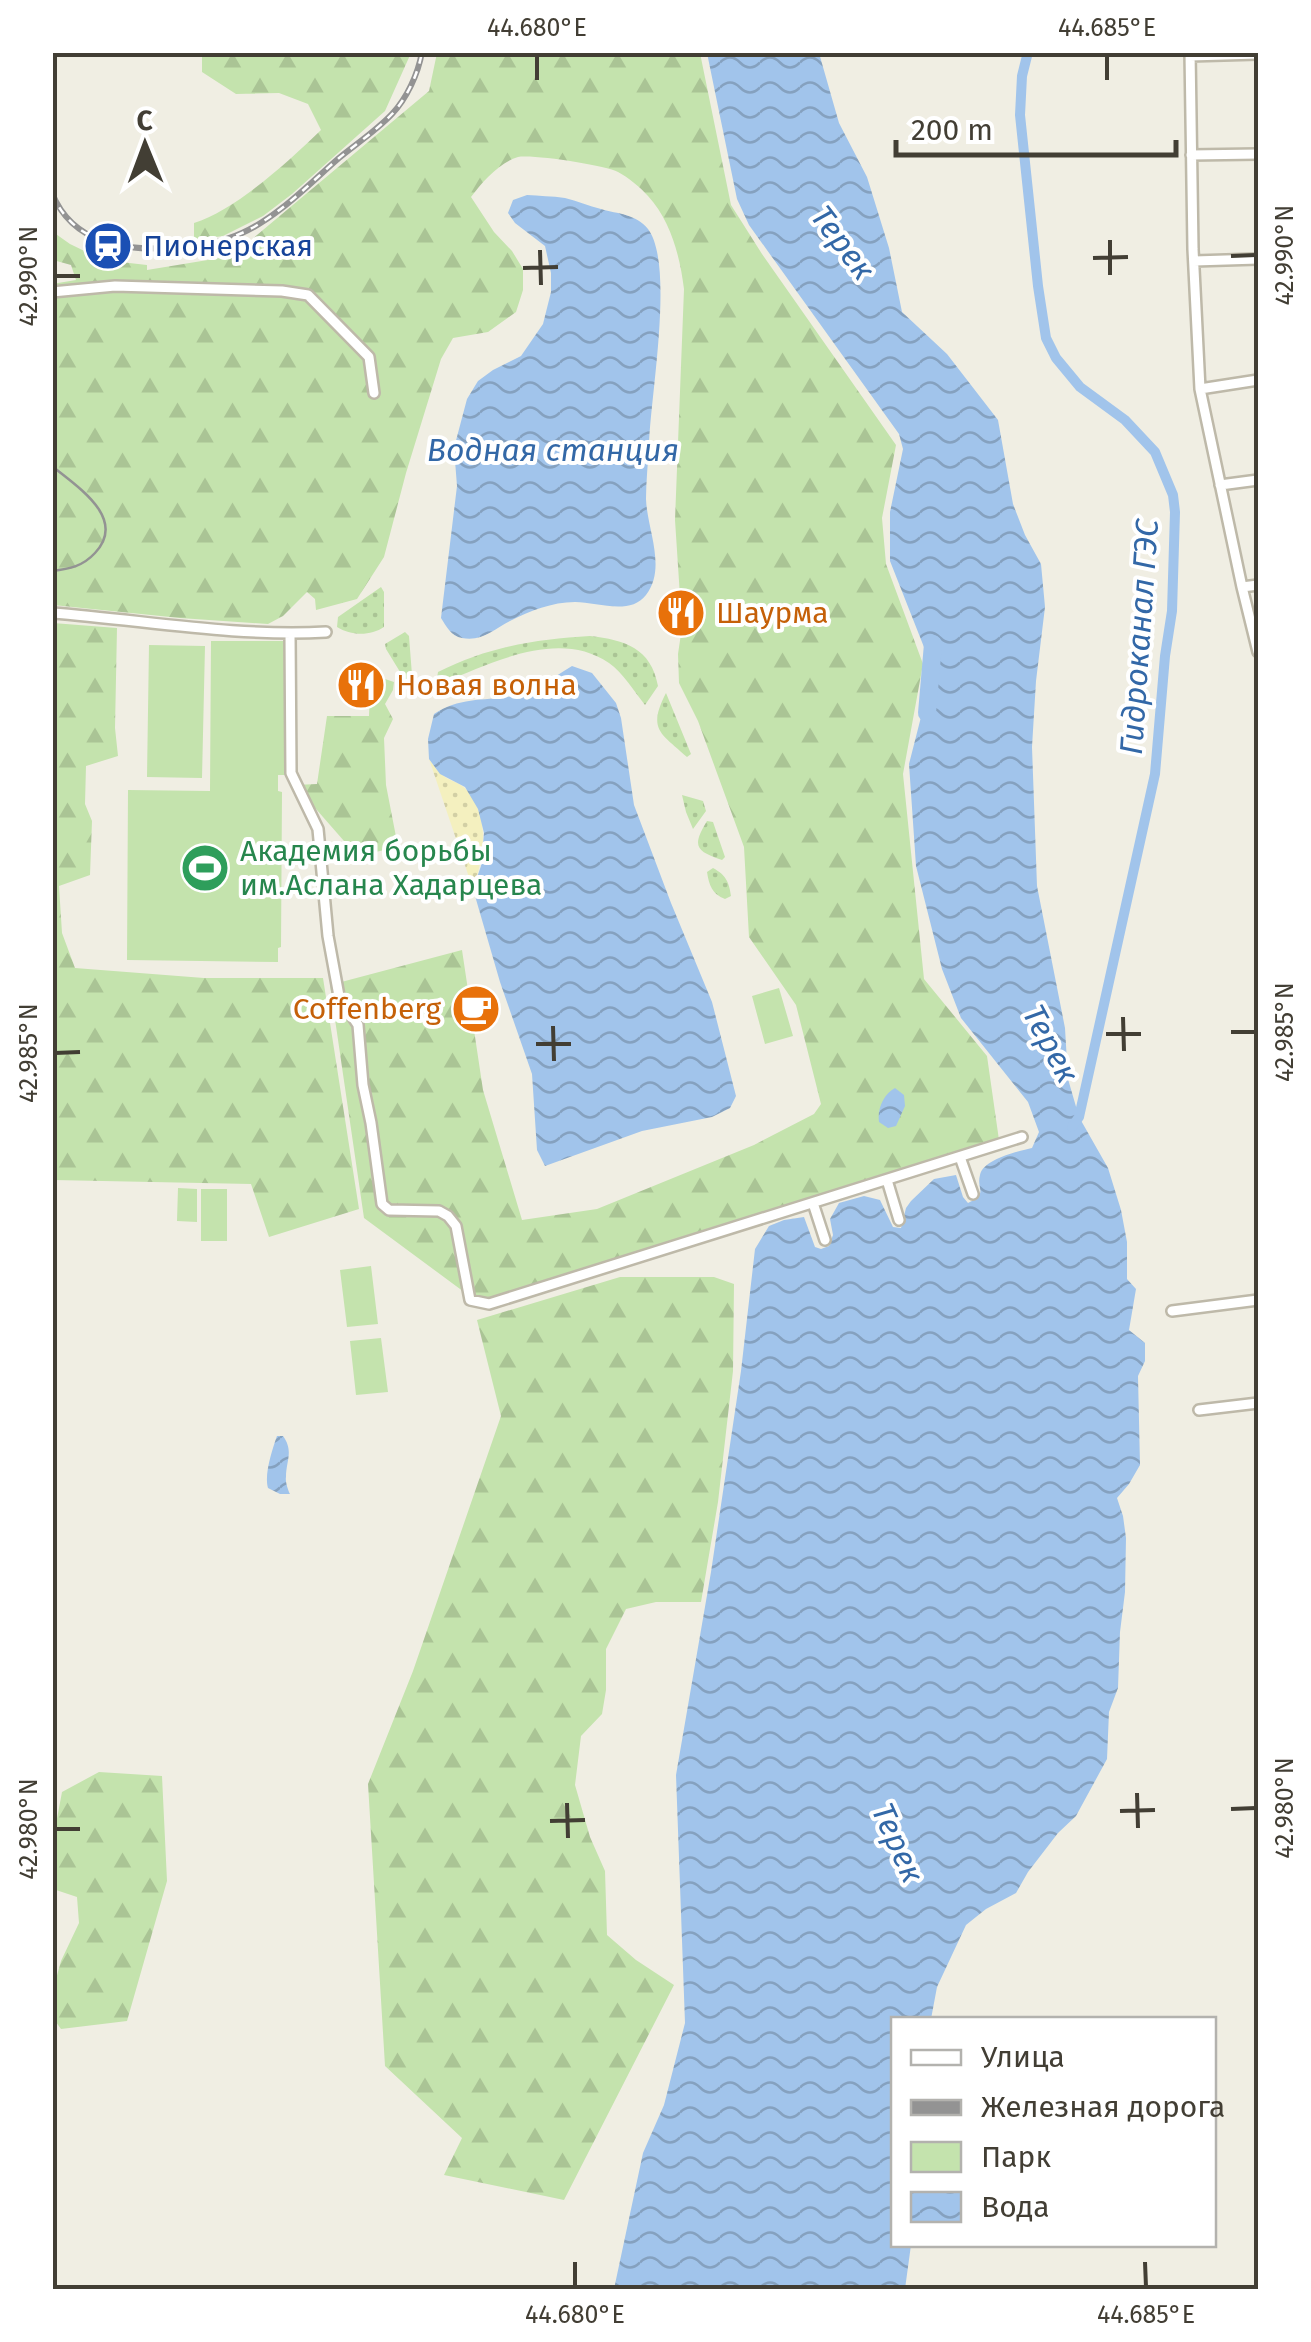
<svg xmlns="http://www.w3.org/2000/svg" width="1311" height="2342" viewBox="0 0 1311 2342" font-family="'Fira Sans',sans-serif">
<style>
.grass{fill:url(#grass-dots)}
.forest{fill:url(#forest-firs)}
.sand{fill:url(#sand-dots)}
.green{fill:#c4e3ad}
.water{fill:url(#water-waves)}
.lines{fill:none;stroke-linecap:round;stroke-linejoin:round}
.canal{stroke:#a1c4eb;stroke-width:10}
.river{stroke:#a1c4eb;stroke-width:18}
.minor-casing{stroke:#beb9a9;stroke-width:14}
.minor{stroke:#fff;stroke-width:9}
.tram{stroke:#939393;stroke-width:2.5}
.rail-casing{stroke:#939393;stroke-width:6}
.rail{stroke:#fff;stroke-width:2.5;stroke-dasharray:8;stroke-linecap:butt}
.ticks{fill:none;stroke:#423e34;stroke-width:4}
.labels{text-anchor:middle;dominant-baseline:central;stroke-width:8;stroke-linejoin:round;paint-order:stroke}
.transit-label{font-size:30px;fill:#164399;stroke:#fff;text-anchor:start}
.food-label{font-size:30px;fill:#c56008;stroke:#fff;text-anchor:start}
.leisure-label{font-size:30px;fill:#27864d;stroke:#fff;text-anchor:start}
.water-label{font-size:32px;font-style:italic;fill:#3368a7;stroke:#fff}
.neatline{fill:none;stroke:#423e34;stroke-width:4}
.ticks-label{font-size:25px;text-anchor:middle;fill:#423e34}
</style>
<defs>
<pattern id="grass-dots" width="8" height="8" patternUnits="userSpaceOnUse" patternTransform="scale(2.5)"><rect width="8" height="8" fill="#c4e3ad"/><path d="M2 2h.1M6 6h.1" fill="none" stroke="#aac495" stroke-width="1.8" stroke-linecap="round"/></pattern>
<pattern id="forest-firs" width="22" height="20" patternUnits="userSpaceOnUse" patternTransform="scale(2.5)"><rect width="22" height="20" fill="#c4e3ad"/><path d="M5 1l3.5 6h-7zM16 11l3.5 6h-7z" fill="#aac495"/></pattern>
<pattern id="sand-dots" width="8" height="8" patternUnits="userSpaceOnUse" patternTransform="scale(2.5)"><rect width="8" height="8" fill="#f4f0bf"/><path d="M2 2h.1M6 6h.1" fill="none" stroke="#d2cfa5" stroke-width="1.8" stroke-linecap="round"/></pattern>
<pattern id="water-waves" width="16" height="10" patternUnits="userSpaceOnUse" patternTransform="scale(2.5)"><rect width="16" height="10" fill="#a1c4eb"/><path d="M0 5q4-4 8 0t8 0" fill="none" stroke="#85a1bf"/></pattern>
</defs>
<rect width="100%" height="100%" fill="#f0eee3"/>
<path class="grass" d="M381,587L384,592V627C371,636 351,636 337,627L338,617Z
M405,632L409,636L412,675L405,680L386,649L385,644Z
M590,636C625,640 651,648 658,686L645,705C634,691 623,673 609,663C559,629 494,662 444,682H440L437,679L438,672C487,647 536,639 590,636Z
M666,693L691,754L687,757C661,733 647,730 666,693Z
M682,795L703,801L706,811L693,829L686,812Z
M707,821L713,822L725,857L722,860C695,851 692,846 707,821Z
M713,868C726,875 729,882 731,896L725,899C712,894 709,885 707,872Z"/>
<path class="forest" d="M202,53V52L411,53L385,111L292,194L263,216L223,236L194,240V223C235,211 290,160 321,130L308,104L279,93L236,94L202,72Z
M437,53H700L731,205L762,254L896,445L882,518L886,564L923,664L903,774L924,979L987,1056L999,1140L479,1303L364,1218L330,985L462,950L483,1090L522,1220L597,1209L754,1145L814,1114L821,1104L796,1005L749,937L744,847L698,721L679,683L678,654L682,627L675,520L684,289C680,257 671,221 648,196C641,188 628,177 618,172C605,165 532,154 518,157C500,162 482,182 471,197L494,232L512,251L523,269V290L516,312L488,332L453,338L441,359L406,473L384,557L357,599L316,610L315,599L307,592L283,616L268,624L180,618L53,605L52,284L76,280L71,265L53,260V232L70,244L103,260L147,265V270L232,256L429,91Z
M53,623L117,628L115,728L118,756L86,766L85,804L92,821L90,875L59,886L62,933L75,968L204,978H323L359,1209L269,1237L251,1184L53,1180Z
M371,662L385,679L394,682L393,690L385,704L393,719L384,738L386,785L398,847L362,855L351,849L295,785L317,784L327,716H369Z
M620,1277H714L734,1284L733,1371L718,1502L701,1602H656L626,1609L606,1649V1690L602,1714L581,1736L575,1785L590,1837L605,1871L607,1935L636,1960L674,1985L564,2200L444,2175L462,2138L385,2066L368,1784L413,1671L501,1416L477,1320Z
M99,1772L162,1776L167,1881L127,2021L61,2029L53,2018V1990L61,1961L79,1923L77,1897L53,1889V1828L56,1824L62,1792Z"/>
<path class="sand" d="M429,759C434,766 438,772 445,777C451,781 460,783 466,789C491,817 484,857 473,889Z"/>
<path class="green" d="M211,641H286L285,775H278V791L282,792L281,947L278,948V962L127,960L128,790L210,791Z
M149,645L205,646L202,778L147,777Z
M779,988L793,1036L765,1044L752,996Z
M178,1188L197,1189V1222L177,1221Z
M201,1189H227V1241H201Z
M371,1266L378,1324L347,1327L340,1270Z
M381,1338L388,1392L356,1395L350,1341Z"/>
<path class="water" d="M707,53H819L839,123L867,177L889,248L902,312L947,354L998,420L1013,504L1025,535L1041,564L1045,607L1036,681L1032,747L1037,886L1065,1028L1068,1079L1079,1117L1108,1168L1121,1210L1127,1242V1279L1136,1289L1129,1330L1145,1343V1361L1138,1376L1140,1465L1129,1484L1117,1498L1123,1516L1126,1538L1125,1592L1120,1632L1118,1688L1109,1712L1107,1759L1076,1816L1058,1833L1028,1872L1016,1893L986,1909L966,1925L937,1987L931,2019L894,2020V2244L911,2245L905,2289H614L643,2153L664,2105L685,2023L676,1775L711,1572L741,1371L755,1249L769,1226L784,1220L804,1217L815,1247L821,1249L829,1246L833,1235L830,1219L839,1203L864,1196L880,1200L893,1227L901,1228L906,1208L911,1201L934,1179L956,1175L963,1197L968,1203C989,1193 976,1190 980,1175C983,1159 1019,1151 1032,1148L1039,1132L1028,1102L961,1018L942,969L916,866L909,764L933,670L890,561V512L903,449L899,434L749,225L737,199Z
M527,195C539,196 552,196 565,198C577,201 589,206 601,209C618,214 636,214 648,229C675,265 650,398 649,446C648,463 646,482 646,499C647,529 667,568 646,595C630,616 597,602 575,602C552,602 530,611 510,621C494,629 482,642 462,638C451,636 446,626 441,618L457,486L454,448L467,399L478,381L493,370L521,356L543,324L551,292V273L545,246L515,223L508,213L513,200Z
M572,666L592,673L616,703L621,718L634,805L671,903L712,1002L736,1096L730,1108L712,1117L642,1131L545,1166L537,1150L532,1074L500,982L473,889L481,866L484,833L478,809L465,787L440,774L429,759L428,739L434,714C459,697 484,701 513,696C534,691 554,677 572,666Z
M895,1088L904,1095L905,1106L896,1126L888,1128L879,1122C877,1108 884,1094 895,1088Z
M277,1436H283C294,1451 286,1461 286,1477C285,1481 288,1490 290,1494H280L268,1488C264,1475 272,1450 277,1436Z"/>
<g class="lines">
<path class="canal" d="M1028,52L1022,76L1020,115L1038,286L1046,338L1056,358L1080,387L1125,420L1155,452L1173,495L1175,512L1172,611L1165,656L1155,774L1079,1117L1072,1127"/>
<path class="river" d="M927,713L933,644"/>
<g class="minor-casing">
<path id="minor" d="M1190,52L1193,249L1200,389L1242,587L1258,652
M1190,56L1258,54
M1191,155L1258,154
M1194,261L1258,259
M52,292L115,286L282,291L308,295L369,357L374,393
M1200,389L1258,380
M1220,485L1258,480
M1242,587L1258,585
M52,613C144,620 234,637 326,632
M290,634L291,773L318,829L328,936L339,996L358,1025L363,1085L371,1123L382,1204L389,1210L439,1211L448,1216L456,1226L470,1300L489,1304L1022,1137
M960,1157L973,1194
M887,1180L899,1220
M813,1203L825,1240
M1172,1311L1258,1300
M1199,1410L1258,1403"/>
</g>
<use href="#minor" class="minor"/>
<path class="tram" d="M52,466C76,486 128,518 95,553C83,566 70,569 52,571"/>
<g class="rail-casing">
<path id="rail" d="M52,193C73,245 126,251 175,248C199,246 220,243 242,233C278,217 309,184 339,158C356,144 377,130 392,114C407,98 418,74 422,52"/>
</g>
<use href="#rail" class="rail"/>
</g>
<path class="ticks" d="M537,55V80M1107,55V80M1110,240V275M540,250L541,285M1231,256L1256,255M1093,258L1128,257M523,268L558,267M55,276H80M1123,1017L1124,1051M553,1026L554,1061M1231,1032H1256M1106,1034H1141M536,1044H571M55,1053L80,1052M1137,1793L1138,1828M567,1803L568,1838M1231,1809L1256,1808M1120,1811L1155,1810M550,1821L585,1820M55,1829H80M575,2262V2287M1145,2262L1146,2287"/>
<defs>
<g id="station-disc" transform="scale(2.5)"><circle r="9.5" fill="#1a4fb4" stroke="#fff"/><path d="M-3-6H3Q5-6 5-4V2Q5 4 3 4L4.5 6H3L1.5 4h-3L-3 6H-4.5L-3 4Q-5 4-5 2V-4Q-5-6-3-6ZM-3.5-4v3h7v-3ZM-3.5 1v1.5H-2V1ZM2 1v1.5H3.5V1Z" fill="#fff"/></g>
<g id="restaurant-disc" transform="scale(2.5)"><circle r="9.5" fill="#e8710a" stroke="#fff"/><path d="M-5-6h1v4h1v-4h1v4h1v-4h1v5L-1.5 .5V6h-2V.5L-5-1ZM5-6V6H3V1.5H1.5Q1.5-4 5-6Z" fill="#fff"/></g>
<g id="stadium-disc" transform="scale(2.5)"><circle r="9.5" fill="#2e9e5b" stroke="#fff"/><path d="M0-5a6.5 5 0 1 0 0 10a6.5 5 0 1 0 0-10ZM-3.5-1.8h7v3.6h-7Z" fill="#fff"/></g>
<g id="cafe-disc" transform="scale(2.5)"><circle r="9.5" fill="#e8710a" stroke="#fff"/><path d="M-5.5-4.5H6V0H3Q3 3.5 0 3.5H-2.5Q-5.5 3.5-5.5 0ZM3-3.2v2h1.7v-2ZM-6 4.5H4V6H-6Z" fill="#fff"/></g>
</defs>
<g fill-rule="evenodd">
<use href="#station-disc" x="108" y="246"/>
<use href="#restaurant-disc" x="681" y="613"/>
<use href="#restaurant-disc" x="361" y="685"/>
<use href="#stadium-disc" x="205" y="868"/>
<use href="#cafe-disc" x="476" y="1009"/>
</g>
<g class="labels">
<g class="transit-label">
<text x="143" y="246">Пионерская</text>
</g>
<g class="food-label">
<text x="716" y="613">Шаурма</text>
<text x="396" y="685">Новая волна</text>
<text x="441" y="1009" text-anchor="end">Coffenberg</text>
</g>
<g class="leisure-label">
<text x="240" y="851">Академия борьбы<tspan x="240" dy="34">им.Аслана Хадарцева</tspan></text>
</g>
<g class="water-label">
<text transform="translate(843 243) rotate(53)">Терек</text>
<text x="553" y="450">Водная станция</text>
<text transform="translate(1139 637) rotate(-86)">Гидроканал ГЭС</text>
<text transform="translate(1051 1044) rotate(62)">Терек</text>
<text transform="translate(898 1843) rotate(66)">Терек</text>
</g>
</g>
<rect width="1311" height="2342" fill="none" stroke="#ffffff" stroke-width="110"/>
<rect x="891" y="2017" width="325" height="230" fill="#ffffff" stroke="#b3b2ae" stroke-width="2.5"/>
<rect x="911" y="2050" width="50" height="15" fill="#ffffff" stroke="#b3b2ae" stroke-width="2.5"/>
<text x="981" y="2067" font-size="30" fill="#423e34">Улица</text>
<rect x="911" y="2100" width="50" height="15" fill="#939393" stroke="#b3b2ae" stroke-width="2.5"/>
<text x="981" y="2117" font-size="30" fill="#423e34">Железная дорога</text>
<rect x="911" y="2142" width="50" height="30" fill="#c4e3ad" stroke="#b3b2ae" stroke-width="2.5"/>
<text x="981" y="2167" font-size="30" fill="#423e34">Парк</text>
<rect x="911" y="2192" width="50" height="30" fill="url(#water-waves)" stroke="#b3b2ae" stroke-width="2.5"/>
<text x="981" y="2217" font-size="30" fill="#423e34">Вода</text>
<g transform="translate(145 145) rotate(359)" stroke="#ffffff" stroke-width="8" paint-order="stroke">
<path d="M0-8L18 38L0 25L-18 38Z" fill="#423e34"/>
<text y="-15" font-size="28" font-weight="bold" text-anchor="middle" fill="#423e34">С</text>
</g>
<path d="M896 140v15h280v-15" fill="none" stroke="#423e34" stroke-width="5"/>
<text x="911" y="140" font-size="30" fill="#423e34" stroke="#ffffff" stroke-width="8" paint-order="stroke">200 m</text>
<rect x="55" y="55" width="1201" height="2232" class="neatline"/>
<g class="ticks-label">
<text x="537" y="36">44.680°E</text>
<text x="1107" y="36">44.685°E</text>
<text transform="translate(1284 255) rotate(-90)" y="9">42.990°N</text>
<text transform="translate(28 276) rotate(-90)" y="9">42.990°N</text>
<text transform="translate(1284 1032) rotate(-90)" y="9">42.985°N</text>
<text transform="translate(28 1053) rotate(-90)" y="9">42.985°N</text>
<text transform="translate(1284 1808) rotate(-90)" y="9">42.980°N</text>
<text transform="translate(28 1829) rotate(-90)" y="9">42.980°N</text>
<text x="575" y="2323">44.680°E</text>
<text x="1146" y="2323">44.685°E</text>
</g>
</svg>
